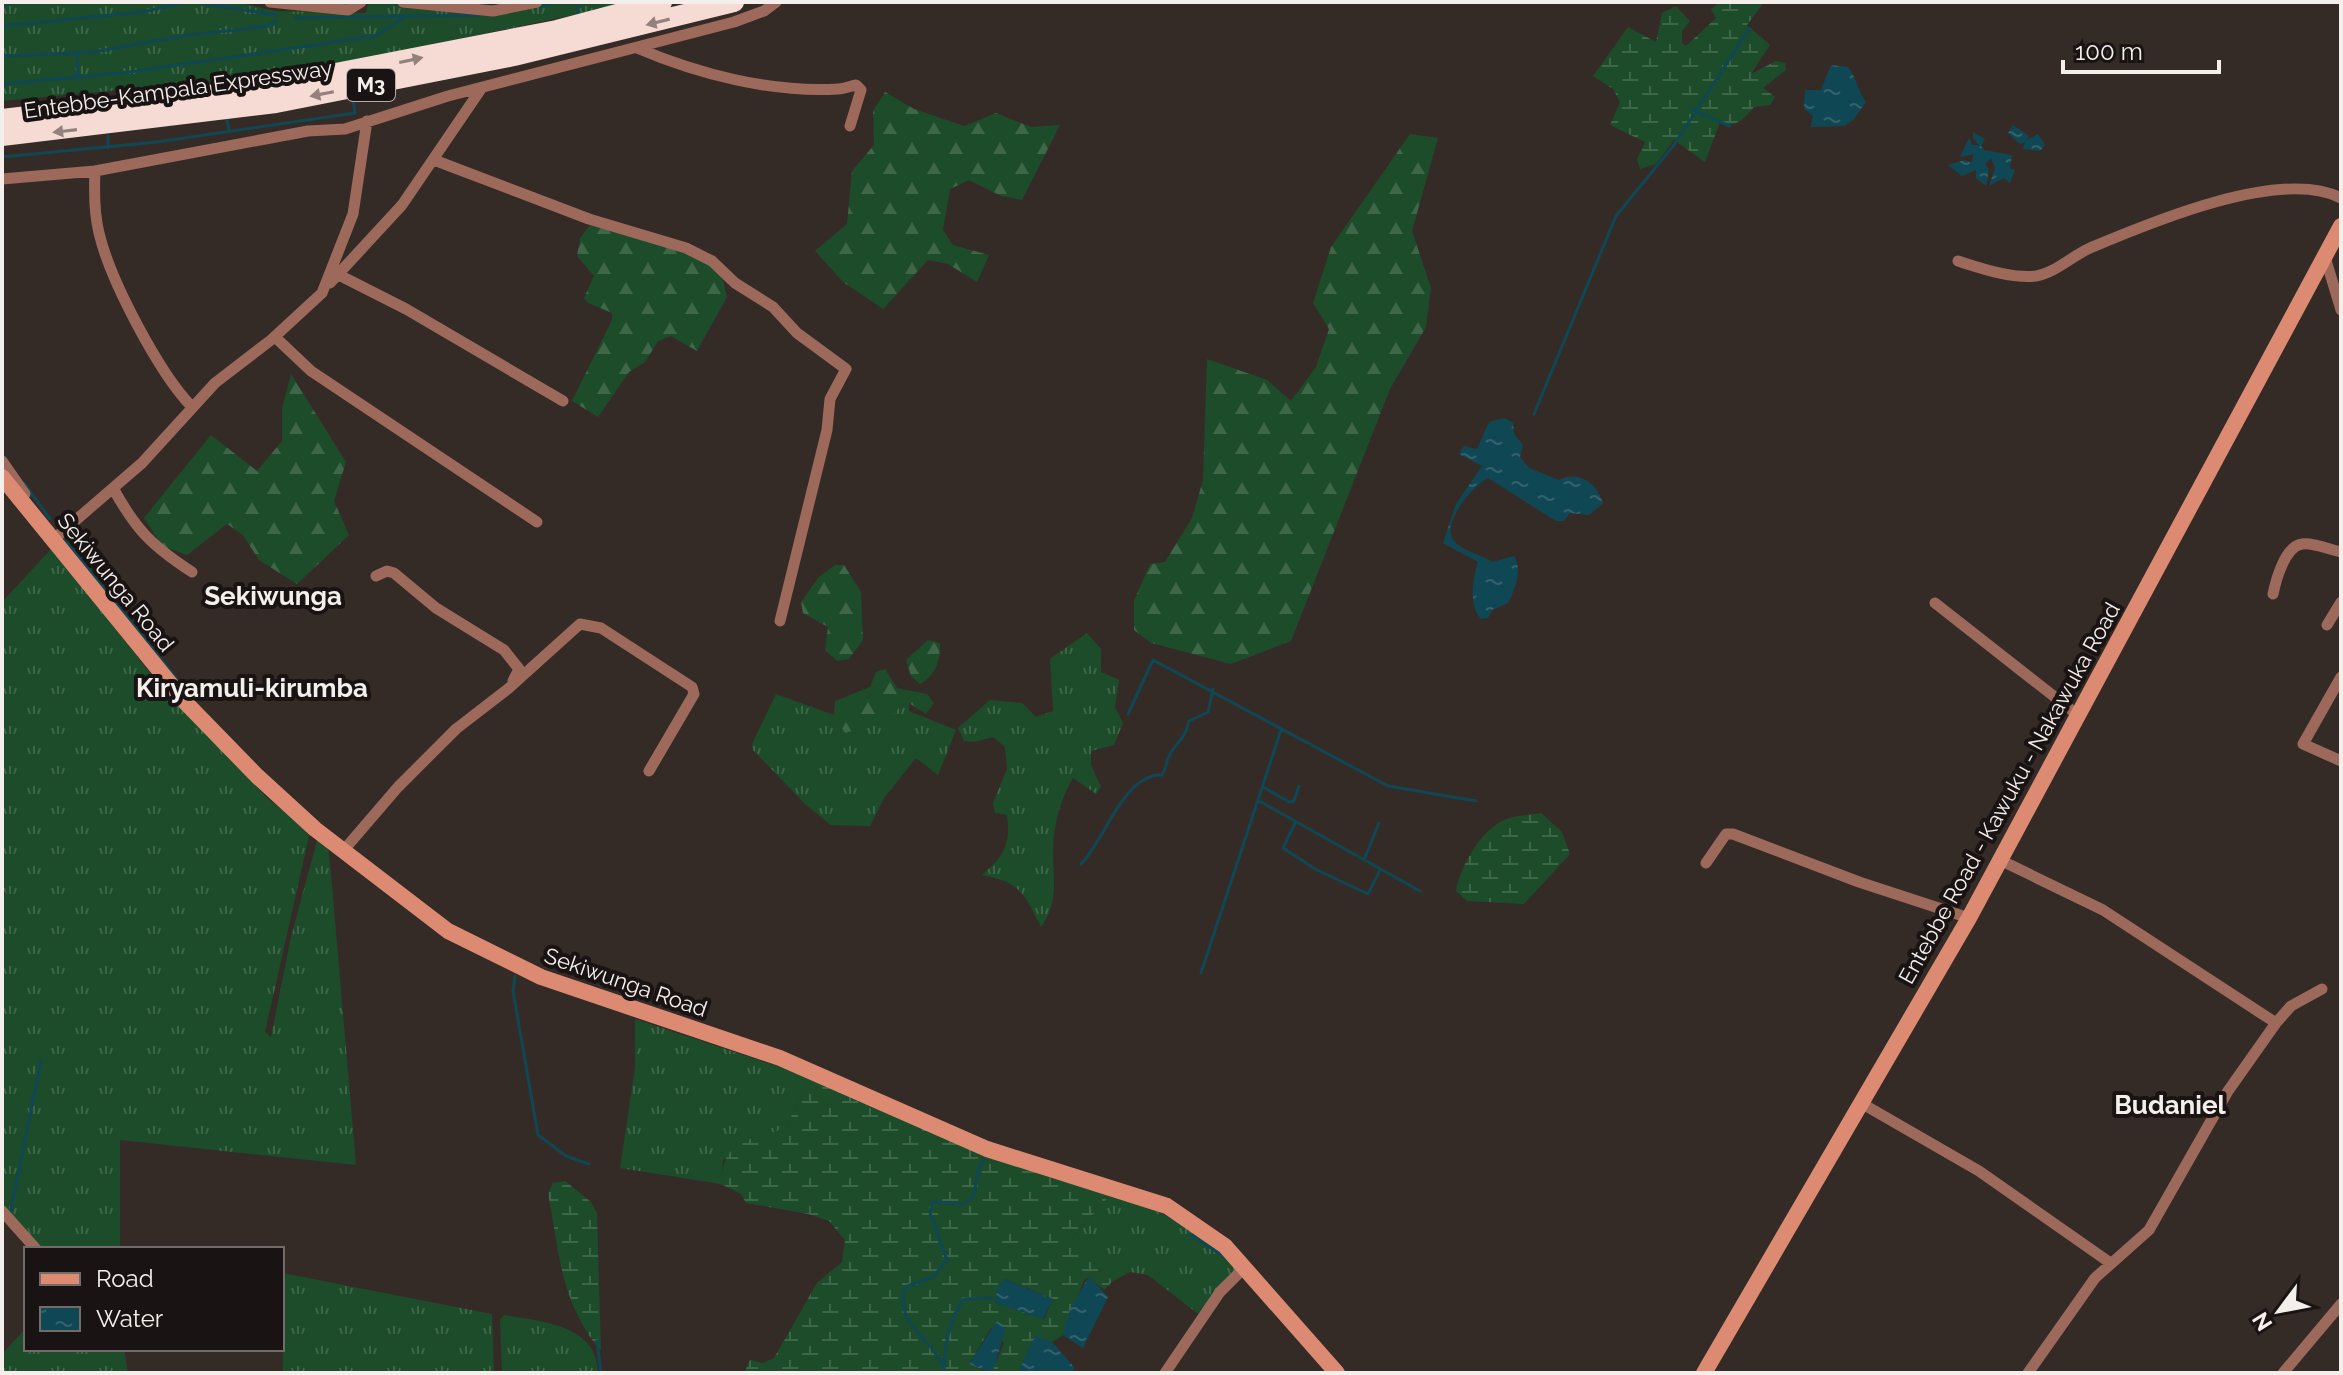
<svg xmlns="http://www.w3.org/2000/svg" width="2343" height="1375" viewBox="0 0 2343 1375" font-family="Raleway,sans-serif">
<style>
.grass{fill:url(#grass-tufts)}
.forest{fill:url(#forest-firs)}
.wetland{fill:url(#wetland-marsh);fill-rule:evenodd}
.water{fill:url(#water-ripples)}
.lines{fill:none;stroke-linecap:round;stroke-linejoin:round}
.stream{stroke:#104754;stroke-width:3}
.minor{stroke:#9d695b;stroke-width:11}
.secondary{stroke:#dd8a73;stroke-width:16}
.motorway{stroke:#f5dbd3;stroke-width:20}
.oneway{fill:#92817d}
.labels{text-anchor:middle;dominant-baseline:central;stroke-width:8;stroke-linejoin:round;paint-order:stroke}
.shield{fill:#191413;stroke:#b3adab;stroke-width:2}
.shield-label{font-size:20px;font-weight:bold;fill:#f5efec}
.street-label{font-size:22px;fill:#f5efec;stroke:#191413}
.quarter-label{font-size:26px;font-weight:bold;fill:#f5efec;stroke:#191413}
</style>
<defs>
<pattern id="grass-tufts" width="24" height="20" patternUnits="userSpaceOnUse" patternTransform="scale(2)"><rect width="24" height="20" fill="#1c4c2a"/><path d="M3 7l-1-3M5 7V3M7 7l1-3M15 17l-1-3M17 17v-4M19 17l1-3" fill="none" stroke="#3e6649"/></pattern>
<pattern id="forest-firs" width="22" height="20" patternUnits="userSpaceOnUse" patternTransform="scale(2)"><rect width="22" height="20" fill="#1c4c2a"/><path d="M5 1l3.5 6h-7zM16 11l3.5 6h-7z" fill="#3e6649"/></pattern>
<pattern id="wetland-marsh" width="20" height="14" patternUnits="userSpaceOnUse" patternTransform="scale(2)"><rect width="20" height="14" fill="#1c4c2a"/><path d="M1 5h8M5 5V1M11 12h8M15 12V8" fill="none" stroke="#3e6649"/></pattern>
<pattern id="water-ripples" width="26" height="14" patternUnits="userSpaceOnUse" patternTransform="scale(2)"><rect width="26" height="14" fill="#104754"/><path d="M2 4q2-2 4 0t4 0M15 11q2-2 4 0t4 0" fill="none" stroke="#33626d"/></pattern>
</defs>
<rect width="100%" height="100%" fill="#342b27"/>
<path class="grass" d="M237,2L275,11L366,13L368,2L482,7L518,2H637L290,74L2,101V3Z
M52,548L146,668L267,798L301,825L309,836L265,1032L271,1037L291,937L318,837L328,846L331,874L356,1165L120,1140V1249H39L2,1208V899L6,893L2,890V602Z
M1087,633L1101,649V672L1119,680L1115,707L1123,723L1114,745L1091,751V765L1101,787L1096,794L1073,778C1060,800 1054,824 1053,849C1053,877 1059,903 1041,927C1024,893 1020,882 982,875C1004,856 1011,845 1007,815L995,813L993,803L1007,769L1005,747L993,737L974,742L964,741L958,728L990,700L1022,703L1036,717L1053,711L1050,659Z
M776,694L834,715L845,732L889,719L901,705L909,703V711L956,730L938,775L916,758L884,798L870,826L831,825L806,805L753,750L752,744Z
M635,1019L810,1077L786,1127L723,1160L721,1184L620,1168L635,1068Z
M1112,1193C1163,1210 1199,1232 1239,1267L1220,1285L1198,1314L1148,1275L1130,1272L1113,1281L1070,1241Z
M282,1273L492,1314L494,1373H283Z
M504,1315C539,1321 598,1324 598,1373H502L500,1320Z
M26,1328V1349H124L128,1373H2V1354Z"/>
<path class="forest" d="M885,92L914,109L964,126L996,113L1031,127L1060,125L1022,200L1001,196L969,180L950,189L943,230L953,245L989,255L977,282L948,264L928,260L883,309L843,282L815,251L847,224L852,171L874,145L873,111Z
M1410,134L1438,138L1412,231L1431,288L1426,327L1390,389L1291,641L1231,664L1151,643L1134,630V601L1150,564L1165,562L1192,518L1203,480L1207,359L1267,380L1291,401L1316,367L1329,329L1313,303L1331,247Z
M590,225C624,234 696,247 720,274C724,279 725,290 727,297L697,351L671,336L658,341L645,362L629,372L598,417L572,401L612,320V313L588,303L584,298L594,276L577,256L580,238Z
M291,374L346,462L334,501L349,535L297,584L259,560L243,535L227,524L187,555L162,546L144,518L211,435L257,471L282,441V409Z
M835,565H844L861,592L863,640L849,659L837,661L825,650L828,627L803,613L801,602L819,577Z
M928,640L940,643C940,661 936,675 920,684L911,676L906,660Z
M885,669L897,688L927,694L934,703L926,714L909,703L901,705L890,719L845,733L834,715L835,701L870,687L876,672Z"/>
<path class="wetland" d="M1720,2H1759L1762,5L1747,25L1770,45L1751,74L1776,61L1785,63L1786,70L1763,88L1775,97L1770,105L1754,107C1743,120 1737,128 1720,122L1705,162L1674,140L1656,164L1640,169L1637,159L1645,142L1610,125L1620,102L1613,89L1593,76L1628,27L1656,42L1662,13L1676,6L1690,21L1682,31V43L1686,46L1716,18L1711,9Z
M1541,813L1562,832L1570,854L1524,904L1467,901L1456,891C1460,866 1483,825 1510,818C1519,815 1531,815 1541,813Z
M810,1077L1112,1193L1070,1241L1113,1281L1104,1290L1089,1277L1084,1280L1063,1335L1052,1342L1035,1336L1018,1373H991L1004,1343L991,1328L969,1364L988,1373H744L750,1360L763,1363L774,1358L817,1283L842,1262L845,1240L829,1221L808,1214L746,1203L741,1194L721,1184C723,1137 748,1143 786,1127ZM1005,1279L1053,1299L1044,1319L995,1303Z
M565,1181L591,1202L597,1213L601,1351C560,1302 560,1254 548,1194L553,1183Z"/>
<path class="water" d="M1831,65L1848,67C1857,78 1857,90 1866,102L1853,120L1844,126L1811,127L1813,116L1804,109L1805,90H1821Z
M2013,125L2029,136L2027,140L2038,134L2045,145L2040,151L2023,149L2025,142L2020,144L2008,133Z
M1973,132L1985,139L1981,146L1984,150L2012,155L2010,169L2015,170L2010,183L2004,178L1989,186L1995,168L1991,158L1985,164L1989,170L1986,186L1976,178V170L1962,176L1948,165L1965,160L1971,163L1974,154L1960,157L1969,138L1972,145H1979L1973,138Z
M1504,418L1513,423L1514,434L1523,445L1520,457L1529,468L1559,480C1578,470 1597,483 1603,503L1589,515L1570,513L1564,521H1556L1488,478C1472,486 1435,529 1458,545C1467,552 1482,555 1492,562L1514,556C1523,570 1515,589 1508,603L1492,610L1488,618L1481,619C1468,604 1473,579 1478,562L1443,543L1456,504L1482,466L1459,454L1464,446L1477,449L1489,422Z
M1089,1276L1108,1297L1083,1348L1063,1335L1070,1309Z
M1004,1279L1053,1299L1043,1319L995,1303L997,1289Z
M997,1321L1006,1327L994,1368L991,1373L969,1364Z
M1035,1335L1052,1342L1074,1367L1073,1373H1018Z"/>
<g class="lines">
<path class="stream" d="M193,2L277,15
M798,2H807
M2,5L16,2
M538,6L557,2
M577,16L579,2
M295,18L479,15
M2,26L143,12L186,2
M77,54L78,78
M2,56L94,52L182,36L268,26L277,20
M2,84L130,72L375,36L407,15
M1693,110L1730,126
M227,119L229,131
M108,136V148
M2,157L157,142L355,113L353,100
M1534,414L1616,216L1674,145L1749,29
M24,483L50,519
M63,537L176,678
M1128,714L1153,660L1388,786L1476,801
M1263,787L1289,802L1294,801L1299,786
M1259,801L1420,891
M1295,823L1283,848L1315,869L1368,894L1380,870
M1364,860L1379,823
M1081,864C1105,840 1123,774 1162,775C1167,768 1165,763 1169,756C1176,741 1185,741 1189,721L1208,712L1213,689
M1201,973L1281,730
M515,976L513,991L538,1135L566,1156L589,1164
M10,1214L41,1061
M1189,1234L1225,1257
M597,1341L601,1373
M944,1369C931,1335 894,1326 905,1287L933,1277L947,1260L930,1213L932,1202L964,1204L974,1195L979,1167L987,1154
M944,1373C944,1349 949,1318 964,1299L992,1298"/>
<path class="minor" d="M270,2L348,10L361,2
M403,2L493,11L537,2
M637,48C698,74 771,93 838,89C845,89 850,86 856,85L861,90L850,126
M434,160L589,219L686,248L712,261L735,283L773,307L797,333L846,369L830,399L827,430L780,621
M95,171C94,192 94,213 99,233C110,280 159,373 192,407
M2,179L95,171L308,131L345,129L448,96L734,22L764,11L776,2
M2325,257L2341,310
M1958,261C1980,268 2012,279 2036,276C2055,273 2072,256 2090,248C2149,223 2281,167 2341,198
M337,274L406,309L563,401
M330,283L402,205L481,89
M275,337L311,371L537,522
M2,461L25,494
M113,488C136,530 152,546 192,572
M49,531L54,539L142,463L215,383L271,340L322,293L353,214L367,121
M376,576L387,571L394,573L436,608L504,650L519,669L513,681
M2273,594C2276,580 2285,546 2302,544C2313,542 2330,550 2341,552
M1935,603L2079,716
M2327,625L2341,602
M2341,677L2303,744L2341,761
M343,851L398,787L456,729L509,688L580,624L601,628L692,687L694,694L649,771
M1998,859L2103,910L2276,1023L2291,1006L2322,989
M1706,863L1726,834H1733L1859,882L1969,918
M1861,1103L1979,1171L2109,1262
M2,1211L36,1249
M1165,1373L1220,1292L1245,1267
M2028,1373L2095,1278L2149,1230L2228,1091L2276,1023
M2283,1373L2341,1304"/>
<path class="secondary" d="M2,477L186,703L257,776L315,829L448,931L541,977L780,1058L987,1149L1167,1206L1225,1246L1337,1373
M1704,1373L1969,918L2341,226"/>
<path class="motorway" d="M2,119L243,91L557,30L662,2
M2,136L276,103L514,56L734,2"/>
</g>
<defs><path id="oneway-solid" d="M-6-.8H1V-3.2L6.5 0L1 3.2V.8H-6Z" transform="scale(2)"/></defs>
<g class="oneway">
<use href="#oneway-solid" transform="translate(658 22) rotate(166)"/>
<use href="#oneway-solid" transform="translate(411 60) rotate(-12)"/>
<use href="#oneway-solid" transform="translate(322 94) rotate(169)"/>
<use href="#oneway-solid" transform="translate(65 131) rotate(173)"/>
</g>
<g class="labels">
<rect class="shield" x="347" y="69" width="48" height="32" rx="6"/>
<g class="shield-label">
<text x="371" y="85">M3</text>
</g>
<g class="street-label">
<text transform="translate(178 89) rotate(-8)">Entebbe-Kampala Expressway</text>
<text transform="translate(116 582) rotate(51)">Sekiwunga Road</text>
<text transform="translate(2009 793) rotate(-61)">Entebbe Road - Kawuku - Nakawuka Road</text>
<text transform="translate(626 982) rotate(19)">Sekiwunga Road</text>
</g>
<g class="quarter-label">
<text x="273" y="596">Sekiwunga</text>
<text x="252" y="688">Kiryamuli-kirumba</text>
<text x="2170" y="1105">Budaniel</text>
</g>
</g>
<rect width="2343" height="1375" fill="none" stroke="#f5efec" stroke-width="8"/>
<rect x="24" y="1247" width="260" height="104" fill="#191413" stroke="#716c6a" stroke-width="2"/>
<rect x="40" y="1273" width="40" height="12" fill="#dd8a73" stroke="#716c6a" stroke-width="2"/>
<text x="96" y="1287" font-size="24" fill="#f5efec">Road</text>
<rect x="40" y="1307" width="40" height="24" fill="url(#water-ripples)" stroke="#716c6a" stroke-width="2"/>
<text x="96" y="1327" font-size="24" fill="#f5efec">Water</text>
<g transform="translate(2279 1311) rotate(238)" stroke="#191413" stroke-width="6" paint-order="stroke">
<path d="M0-6L14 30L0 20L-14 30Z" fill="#f5efec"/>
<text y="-12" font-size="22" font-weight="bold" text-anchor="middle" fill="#f5efec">N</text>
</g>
<path d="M2063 60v12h156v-12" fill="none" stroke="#f5efec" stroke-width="4"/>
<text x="2075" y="60" font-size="24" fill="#f5efec" stroke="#191413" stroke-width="6" paint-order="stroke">100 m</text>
</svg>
